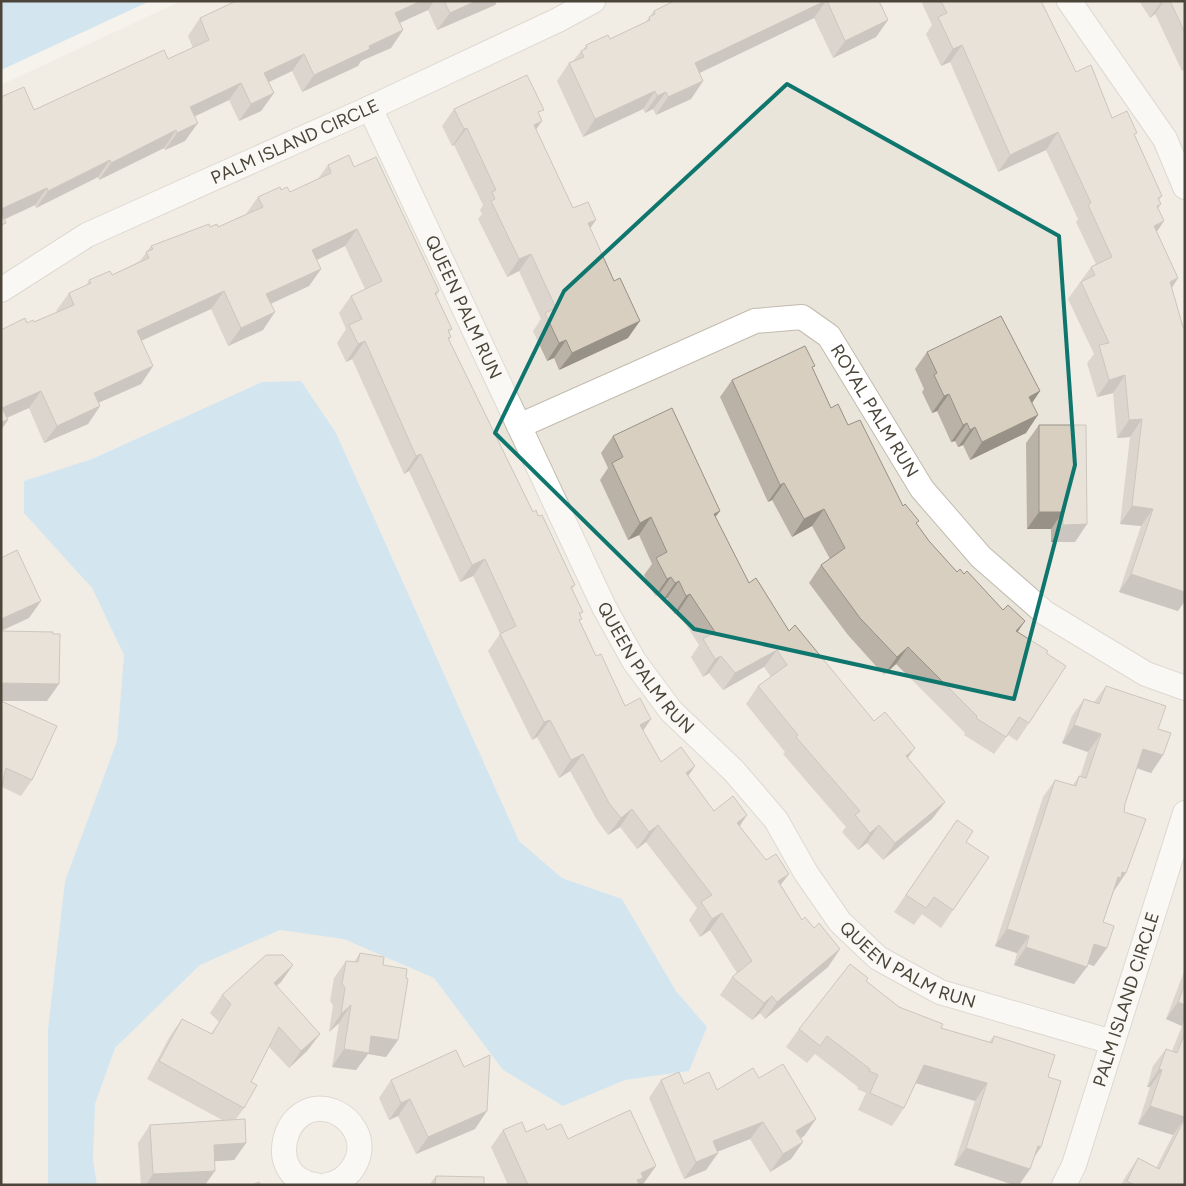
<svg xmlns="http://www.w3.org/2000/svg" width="1186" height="1186" viewBox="0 0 1186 1186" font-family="Figtree,sans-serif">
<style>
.residential{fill:#eae5da}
.water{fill:#a9d4f2}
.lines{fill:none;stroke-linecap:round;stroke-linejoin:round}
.minor-casing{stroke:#c2bbae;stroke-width:26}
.minor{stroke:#fff;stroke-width:24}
.wall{fill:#bab2a6}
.shaded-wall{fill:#979187}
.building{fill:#d8cfc1;stroke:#979187}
.marked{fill:none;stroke:#0f766e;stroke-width:4;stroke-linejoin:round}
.labels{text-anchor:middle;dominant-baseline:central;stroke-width:4.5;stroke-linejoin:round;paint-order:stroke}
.street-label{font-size:18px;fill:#4b4439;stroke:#fff}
</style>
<rect width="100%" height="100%" fill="#f6f3ec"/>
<path class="residential" d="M181,1H1185V1185H97L93,1160L95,1104L115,1048L200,965L280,930L344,938L434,978L503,1070L563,1106L625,1080L689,1071L707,1027L676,991L622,899L562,878L519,841L336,433L301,381L262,382L92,459L24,481L25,513L92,588L124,655L117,741L65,881L48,1029V1185H1V85Z"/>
<path class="water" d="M1,1H150L1,70Z
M301,381L336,433L519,841L562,878L622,899L676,991L707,1027L689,1071L625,1080L563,1106L503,1070L434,978L344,939L280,930L200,965L115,1048L95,1104L93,1160L97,1185H48V1029L65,881L117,741L124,655L92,588L24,513V481L92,459L262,382Z"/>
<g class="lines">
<g class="minor-casing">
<g id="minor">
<path d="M1069,1L1165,139L1185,187"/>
<path id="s1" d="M370,108L604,607L634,661L671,711L734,771L776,820L806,873L840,922L878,958L940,992L1112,1042"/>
<path id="s2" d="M1,290L87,235L370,108L558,20L593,1"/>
<path id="s3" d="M519,426L755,321L802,317L829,336L922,489L981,557L1045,613L1146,674L1185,688"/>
<path d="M315,1185C262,1178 283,1094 333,1111C343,1115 350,1121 355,1130C368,1153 351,1181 327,1185"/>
<path id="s4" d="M1064,1185L1074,1165L1185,813"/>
</g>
</g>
<use href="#minor" class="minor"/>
</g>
<path class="wall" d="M236,1H497L495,5L437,30L428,10L400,23L403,30L391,48L361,61L358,66L302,92L292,71L269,82L274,93L261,111L239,121L229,100L194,117L185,141L165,150L164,148L99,180L98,177L36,208L35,205L4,219L1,229V97L34,110L168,59L193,48L188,36L200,18Z
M674,1H879L888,20L876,37L833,58L814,18L699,73L703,81L691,99L656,115L653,109L645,113L643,109L583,137L557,81L569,63L573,61L581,51L583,50L586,45L610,39L645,23L654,11Z
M921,1H1041L1076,72L1112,118L1135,136L1162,196L1159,200L1161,204L1158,209L1157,232L1178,278L1172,288L1178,611L1119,592L1141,526L1120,524L1130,437L1117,438L1113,393L1097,397L1087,363L1094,354L1068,299L1091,267L1096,264L1076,222L1078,219L1046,150L998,172L950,62L941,66L926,34L932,25Z
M1139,1H1185V69L1182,71L1155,14L1150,18Z
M454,109L540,116L536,130L573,208L590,228L628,338L559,370L554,358L547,361L533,331L541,319L519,271L507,277L478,219L482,214L480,210L483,205L454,145L452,146L442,126Z
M328,165L354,167L439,291L436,296L452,329L449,332L451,337L449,340L533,512L575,585L572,589L583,612L580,615V622L596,656L625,706L651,719L643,731L661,762L695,766L688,776L714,811L747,815L740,826L781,885L802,920L814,928L840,949L828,967L765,1019L760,1013L752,1020L720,995L732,977L737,973L710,930L700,937L689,920L697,908L646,842L637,849L620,827L608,835L597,820L570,771L559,778L537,737L532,740L488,651L500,634L473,576L460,582L409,471L404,474L352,359L346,362L337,343L346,329L339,313L351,296L365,289L345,246L317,260L321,269L309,286L271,304L263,330L228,346L211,309L141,341L153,366L141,384L98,403L100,406L88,424L44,443L29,408L7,418L27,323L34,322L57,312L56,311L69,293L86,286L89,280L112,275L140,261L151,246L210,227H218L246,214L258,197L281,190L290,192L317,180Z
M927,352L1040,391L1032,403L1026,433L970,460L963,445L958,447L955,441L951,442L937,411L932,413L922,392L924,389L915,369Z
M813,369L831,408L848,425L903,506L929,541L957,572L1018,632L1046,653L1029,723L1017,741L1008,735L994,754L964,735L965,733L896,664L884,675L848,635L809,583L821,565L830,559L812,526L792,537L772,500L768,502L720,397L732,380Z
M1039,425L1087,524L1075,542H1051V529H1027L1026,443Z
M613,436L715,517L749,583L789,631L874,721L908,758L945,802L932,819L883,860L867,843L858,850L842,832L846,827L783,754L785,752L746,704L758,686L771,677L764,667L723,690L709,673L703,677L691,657L699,645L678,612L674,614L667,598L663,600L659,594L655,596L644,575L652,564L639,535L628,540L600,480L608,468L601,453Z
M1106,686L1158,729L1163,755L1151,773L1137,768L1125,804L1114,891L1103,922L1094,966L1088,964L1074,984L1014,965L1017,953L995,946L1043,797L1055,780L1073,785L1079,776L1080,777L1088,752L1062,743L1072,716L1084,699L1094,702Z
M1,701L32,780L21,796L2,787Z
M957,820L966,842L989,857L941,928L922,914L914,925L894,912Z
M360,953L383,965L398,1040L386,1057L368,1054L356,1070L332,1067L339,1023L329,1032L333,1005L330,1001L334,978L346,961L354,962Z
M293,965L281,982L276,986L320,1034L307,1051L289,1068L269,1047L251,1082L244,1108L236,1119L246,1143L234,1160L214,1161L205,1185H141L138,1143L150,1125L222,1120L147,1079L170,1036L182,1019L211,1034L219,1022L210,1013L222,995Z
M1185,969V1185H1121L1126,1176L1138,1158L1156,1168L1173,1135L1138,1124L1150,1087H1147L1153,1066L1166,1049L1172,1051L1182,1026L1166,1019Z
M866,981L899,1007L941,1028L989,1042L994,1036L1048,1077L1034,1156L1030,1169L1019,1185H1014L954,1165L975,1101L916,1083L904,1108L892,1126L858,1110L866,1093L857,1089L858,1087L815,1054L807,1063L786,1047L799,1029Z
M759,1078L816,1119L804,1136L801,1138L803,1142L791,1159L770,1172L750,1139L717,1152L718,1153L706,1170L684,1179L649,1098L661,1080L684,1084L717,1090Z
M391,1080L475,1129L416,1154L398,1116L389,1120L379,1098Z
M503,1130L526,1132L547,1130L568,1139L644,1183L641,1185H508L491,1147Z
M436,1176L484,1185H429Z"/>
<path class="shaded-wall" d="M421,1H434L428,10L383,30L395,13Z
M476,1H497L495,5L437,30L450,13Z
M825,1H826L814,18L683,81L695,63Z
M1162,1H1164L1155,14L1150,18Z
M888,20L876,37L833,58L845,41Z
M403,30L391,48L361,61L358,66L302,92L314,75L369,46Z
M962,45L950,62L941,66L953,49Z
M304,54L292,71L252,90L264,73Z
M703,81L691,99L656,115L668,97Z
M241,83L229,100L178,124L190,107Z
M655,91L643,109L583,137L595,119Z
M666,92L653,109L645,113L657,96Z
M274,93L261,111L239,121L251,104Z
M542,121L530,138L534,125Z
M198,123L185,141L165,150L177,133Z
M467,128L454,145L452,146L464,129Z
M176,130L164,148L99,180L111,163Z
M1058,132L1046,150L998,172L1010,155Z
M110,160L98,177L36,208L48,191Z
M47,188L35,205L1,221V209Z
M596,220L584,237L588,223Z
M1164,221L1152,239L1154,226Z
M357,229L345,246L300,268L312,250Z
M531,254L519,271L507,277L519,259Z
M321,269L309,286L254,311L266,294Z
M1178,278L1166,296L1170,282Z
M224,291L211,309L125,348L137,331Z
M275,312L263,330L228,346L241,328Z
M640,321L628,338L559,370L572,353Z
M566,340L554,358L547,361L559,343Z
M365,341L352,359L346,362L358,344Z
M153,366L141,384L82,410L94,393Z
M1125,375L1113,393L1097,397L1109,380Z
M41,391L29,408L1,420L2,408Z
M1040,391L1028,409L1029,397Z
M949,394L937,411L932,413L944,396Z
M100,406L88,424L44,443L57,426Z
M1038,415L1026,433L970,460L982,442Z
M1142,419L1130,437L1117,438L1129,420Z
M8,420L1,430V422Z
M967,423L955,441L951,442L963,425Z
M975,427L963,445L958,447L970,430Z
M421,454L409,471L404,474L416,456Z
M784,483L772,500L768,502L780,485Z
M1132,506L1153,509L1141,526L1120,524Z
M824,509L812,526L792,537L804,519Z
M720,511L707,528L714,514Z
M1039,512H1063L1051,529H1027Z
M651,517L639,535L628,540L640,523Z
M1087,524L1075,542H1051L1063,525Z
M485,559L473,576L460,582L472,565Z
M1131,574L1185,592V601L1178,611L1119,592Z
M671,577L659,594L655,596L667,579Z
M679,581L667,598L663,600L675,583Z
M690,594L678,612L674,614L686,596Z
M41,601L29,618L1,631V619Z
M1025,621L1013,639L1016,631Z
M908,647L896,664L884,675L897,657Z
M777,650L764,667L723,690L735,673Z
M721,656L709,673L703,677L715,659Z
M1,683L59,684L47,701H1Z
M651,719L639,736L640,725Z
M550,720L537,737L532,740L544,722Z
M1074,725L1101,734L1088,752L1062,743Z
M915,748L902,766L906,756Z
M1143,749L1163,755L1151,773L1131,766Z
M583,754L570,771L559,778L571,760Z
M695,766L683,783L686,773Z
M945,802L932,819L883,860L895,843Z
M632,809L620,827L608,835L621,818Z
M747,815L735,832L737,823Z
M658,825L646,842L637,849L649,832Z
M879,825L867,843L858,850L870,833Z
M1122,872L1126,873L1114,891L1112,890L1118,877Z
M789,874L776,891L778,881Z
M722,913L710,930L700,937L712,919Z
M1007,929L1029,936L1017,953L995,946Z
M1094,944L1107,948L1094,966L1082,962Z
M1026,947L1087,967L1074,984L1014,965Z
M840,949L828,967L765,1019L777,1002Z
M293,965L281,982L261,1000L274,983Z
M772,996L760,1013L752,1020L764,1003Z
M1178,1002L1185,1005V1021L1182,1026L1166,1019Z
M351,1005L339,1023L329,1032L341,1014Z
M320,1034L307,1051L289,1068L301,1051Z
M371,1036L398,1040L386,1057L368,1054L356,1070L332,1067L344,1049Z
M924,1065L987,1083L975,1101L912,1082Z
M1159,1069L1162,1070L1150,1087H1147Z
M410,1099L398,1116L389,1120L401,1103Z
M1150,1106L1185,1117V1118L1173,1135L1138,1124Z
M487,1111L475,1129L416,1154L428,1137Z
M816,1119L804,1136L784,1148L796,1131Z
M763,1122L750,1139L701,1158L713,1141Z
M803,1142L791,1159L770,1172L783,1154Z
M246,1143L234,1160L201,1162L214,1145Z
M1038,1146L1041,1147L1029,1165Z
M966,1148L1030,1169L1019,1185H1014L954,1165Z
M718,1153L706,1170L684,1179L696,1162Z
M656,1166L644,1183L641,1185H633L641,1173Z
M215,1171L205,1185H146L153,1174Z"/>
<path class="building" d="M236,1H421L395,13L403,30L369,46L370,49L314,75L304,54L264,73L274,93L251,104L241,83L190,107L198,123L177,133L176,130L111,163L110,160L48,191L47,188L1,209V131L2,130L1,129V97L24,87L34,110L164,50L168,59L209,40L200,18Z
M444,1H476L450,13Z
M674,1H825L695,63L703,81L668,97L666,92L657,96L655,91L595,119L569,63L584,57L581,51L587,48L586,45L608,35L610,39L650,20L649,17L655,14L654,11Z
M827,1H879L888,20L845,41Z
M941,1H1041L1076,72L1091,65L1112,118L1127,111L1137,133L1134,134L1162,196L1158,198L1161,204L1157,206L1164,221L1154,226L1178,278L1170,282L1183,327H1185V592L1131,574L1153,509L1132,506L1142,419L1129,420L1125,375L1109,380L1099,345L1109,343L1081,282L1095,275L1091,267L1112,257L1088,205L1091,203L1058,132L1010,155L962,45L953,49L938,17L947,13Z
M1170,1H1185V33Z
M527,75L544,110L538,112L542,121L534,125L573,208L588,202L596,220L588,223L614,281L620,278L640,321L572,353L566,340L559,343L545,313L556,308L531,254L519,259L491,201L495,199L492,192L496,190L467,128L464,129L454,109Z
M349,155L354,167L376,157L439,291L435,293L452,329L448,330L451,337L448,338L533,512L536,510L538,516L542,515L575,585L571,587L583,612L579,613L582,619L579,620L596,656L601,654L625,706L640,698L651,719L640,725L661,762L681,747L695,766L686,773L714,811L733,796L747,815L737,823L766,860L776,854L789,874L778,881L802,920L805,917L814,928L819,923L840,949L777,1002L772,996L764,1003L732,977L752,961L722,913L712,919L701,902L712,895L658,825L649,832L632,809L621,818L609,803L583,754L571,760L550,720L544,722L500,634L516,626L485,559L472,565L421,454L416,456L365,341L358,344L349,325L362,319L351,296L382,281L357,229L312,250L321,269L266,294L275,312L241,328L224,291L137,331L153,366L94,393L100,406L57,426L41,391L2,408L8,420L1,422V330L25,318L27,323L33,320L34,322L74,305L69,293L91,283L89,280L110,271L112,275L149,258L146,252L153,249L151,246L209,224L210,227L217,224L218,227L263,207L258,197L280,187L281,190L287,187L290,192L331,173L328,165Z
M1,213L6,223L1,225Z
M1001,316L1040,391L1029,397L1038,415L982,442L975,427L970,430L967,423L963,425L949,394L944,396L934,375L937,373L927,352Z
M805,346L815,366L812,367L831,408L838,404L848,425L860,420L903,506L905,504L919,521L916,523L929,541L957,572L960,569L964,574L967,571L1003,610L1008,605L1025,621L1016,631L1048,651L1046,653L1066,666L1029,723L1019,717L1006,737L976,718L977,716L908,647L897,657L860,618L821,565L845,548L824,509L804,519L784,483L780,485L732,380Z
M672,408L720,511L714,514L749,583L756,578L789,631L795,625L874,721L885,712L915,748L906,756L945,802L895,843L879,825L870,833L855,815L860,811L796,737L798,735L758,686L787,665L777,650L735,673L721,656L715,659L703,639L715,632L690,594L686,596L679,581L675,583L671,577L667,579L656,558L667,552L651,517L640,523L612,463L623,457L613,436Z
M1039,425H1086L1087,524L1063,525V512H1039Z
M17,550L41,601L1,619V558Z
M1,631L53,632V634H60L59,684L1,683Z
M1106,686L1166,706L1158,729L1171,733L1163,755L1143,749L1125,804L1124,812L1146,819L1126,873L1122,872L1121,878L1118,877L1103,922L1114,926L1107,948L1094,944L1087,967L1026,947L1029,936L1007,929L1055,780L1076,786L1079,776L1086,778L1101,734L1074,725L1084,699L1099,704Z
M1,701L57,726L32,780L6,768L1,789Z
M957,820L973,831L966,842L989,857L953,910L934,897L926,908L906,895Z
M360,953L384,957L383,965L407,969L406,978L408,979L398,1040L371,1036L369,1053L344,1049L351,1005L341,1014L345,988L342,984L346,961L358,962Z
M266,955H283L293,965L274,983L320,1034L301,1051L279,1027L251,1082L257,1085L244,1108L159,1061L182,1019L212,1034L231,1004L222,995Z
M850,964L868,978L866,981L899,1007L943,1024L941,1028L992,1043L994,1036L1055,1055L1048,1077L1061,1081L1041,1147L1038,1146L1030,1169L966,1148L987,1083L924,1065L904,1108L870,1093L878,1075L869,1071L870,1069L827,1036L820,1046L799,1029Z
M1185,984V1005L1178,1002Z
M1185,1033V1117L1150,1106L1162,1070L1159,1069L1166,1049L1177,1053Z
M456,1050L464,1067L490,1055L487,1111L428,1137L410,1099L401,1103L391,1080Z
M783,1064L816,1119L796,1131L803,1142L783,1154L763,1122L713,1141L718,1153L696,1162L661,1080L679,1072L684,1084L709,1072L717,1090L753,1068L759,1078Z
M630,1110L656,1166L641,1173L643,1178L637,1180L639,1184L638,1185H528L503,1130L522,1122L526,1132L544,1124L547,1130L561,1124L568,1139Z
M1185,1118V1185H1134L1127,1181L1138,1158L1159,1169Z
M245,1119L246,1143L214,1145L215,1171L153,1174L150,1125Z
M436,1176L484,1177V1185H435Z
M259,1182L260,1185H253Z"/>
<path d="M0 0H1186V1186H0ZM787,84L1059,236L1075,465L1014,699L694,629L495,433L564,291Z" fill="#f6f3ec" fill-opacity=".55" fill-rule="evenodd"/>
<path class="marked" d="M787,84L1059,236L1075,465L1014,699L694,629L495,433L564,291Z"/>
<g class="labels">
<g class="street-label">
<text stroke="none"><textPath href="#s2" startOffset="330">PALM ISLAND CIRCLE</textPath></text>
<text stroke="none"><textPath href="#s1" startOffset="220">QUEEN PALM RUN</textPath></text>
<text stroke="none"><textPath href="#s3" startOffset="426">ROYAL PALM RUN</textPath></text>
<text stroke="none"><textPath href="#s1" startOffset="625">QUEEN PALM RUN</textPath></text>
<text stroke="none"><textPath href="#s1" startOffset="1029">QUEEN PALM RUN</textPath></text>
<text stroke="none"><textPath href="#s4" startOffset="196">PALM ISLAND CIRCLE</textPath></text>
</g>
</g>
<rect width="1186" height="1186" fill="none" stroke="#4b4439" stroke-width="5"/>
</svg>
